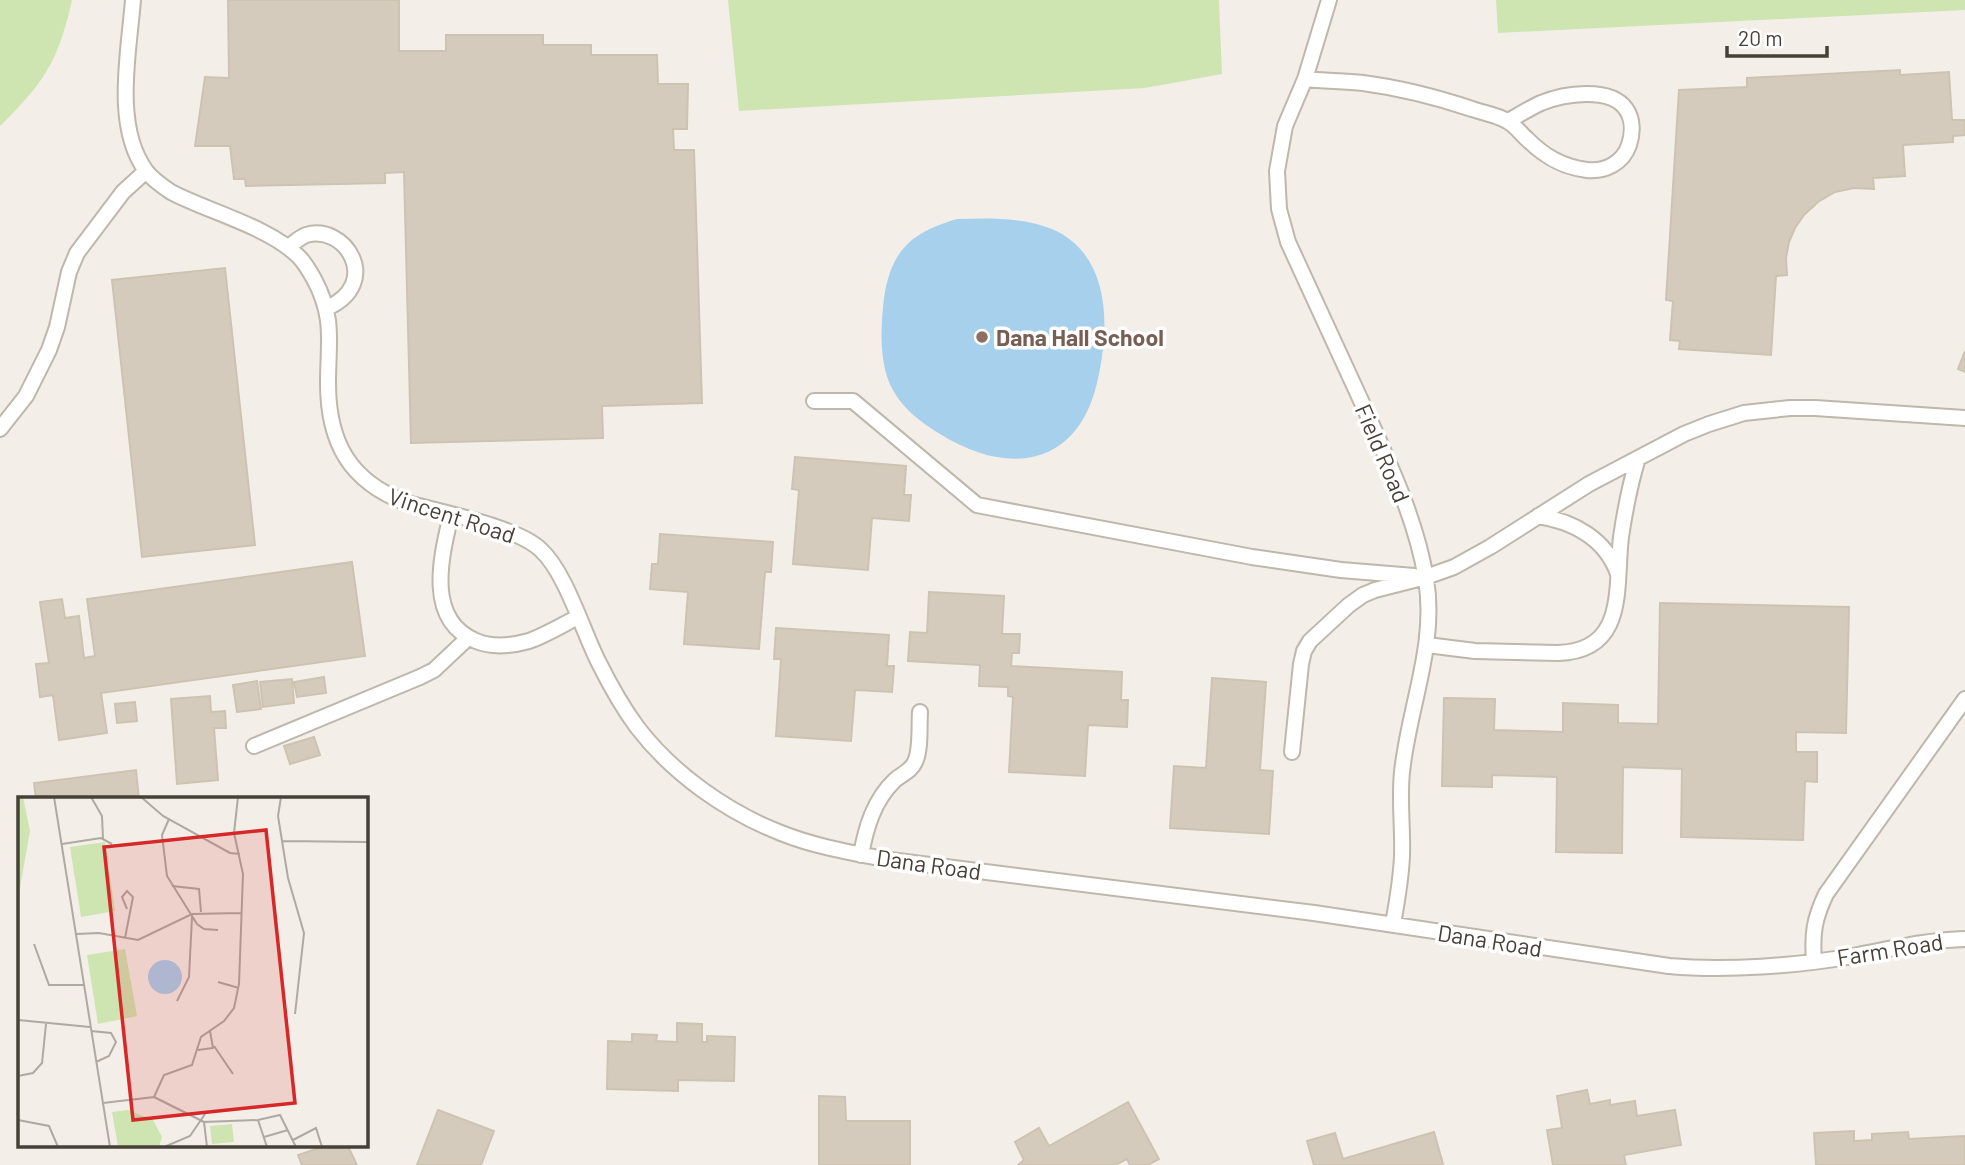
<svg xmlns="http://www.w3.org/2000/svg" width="1965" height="1165" viewBox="0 0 1965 1165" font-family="Barlow,sans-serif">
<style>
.green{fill:#cee5b2}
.water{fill:#a7d0ed}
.building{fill:#d4cbbd;stroke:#cec3b1;stroke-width:2}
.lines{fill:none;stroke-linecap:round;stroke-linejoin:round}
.lane-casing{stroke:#beb7ab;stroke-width:18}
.lane{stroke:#fff;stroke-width:14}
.education-dot{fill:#8d6e63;stroke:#fff;stroke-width:2.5}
.labels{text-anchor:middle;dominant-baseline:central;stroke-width:7;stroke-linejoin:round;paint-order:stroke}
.education-label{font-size:23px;font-weight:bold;fill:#785e54;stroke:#fff;text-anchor:start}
.street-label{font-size:23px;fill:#464037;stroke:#fff}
.inset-road{fill:none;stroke:#aea9a1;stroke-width:2}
.view{fill:#d62828;fill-opacity:0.15;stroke:#d62828;stroke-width:3.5}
.inset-edge{fill:none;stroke:#464037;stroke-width:3.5}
</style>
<rect width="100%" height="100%" fill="#f3efe8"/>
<path class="green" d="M0,0H72C67,23 59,52 46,72C34,92 16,110 0,126Z
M728,0H1219L1222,74L1145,88L739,111Z
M1496,0H1965V10L1498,33Z"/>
<path class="water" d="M957,219C988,218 1023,217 1052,229C1112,255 1110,329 1097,383C1077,468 1007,476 940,434C919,421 899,406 889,382C879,356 881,325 884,298C891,250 912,232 957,219Z"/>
<path class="building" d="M228,0H399V51H446V35H543V45H591V55H657L658,84H688L687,129H673L674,150H694L702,403L602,406L603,438L411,443L404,172L385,173V183L246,186L245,179H234L230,146H195L205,77L229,78Z
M1900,70V75L1949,72L1952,120H1965V135L1953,136V142L1903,145L1905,176L1873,178L1874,189L1854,188L1835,192L1818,202L1804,215L1795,228L1789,242L1786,258L1787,275L1776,276L1771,355L1679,349L1680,341L1670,340L1673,301L1666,300L1679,90L1747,87V78Z
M225,268L255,545L142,557L112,280Z
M1965,351V372L1958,369Z
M795,457L906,466L904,495H911L909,521L872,518L868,570L793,564L799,490L792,489Z
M660,534L773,542L771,572H765L759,649L684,644L688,592L650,589L652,564H658Z
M352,562L365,656L101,693L107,733L59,740L53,695L40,697L36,664L49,663L40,602L62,599L65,618L79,616L84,658L95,656L87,599Z
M929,592L1004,596L1002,634H1020L1019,653H1012L1011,666L1122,672L1121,700H1128L1127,727L1088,725L1085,776L1009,772L1013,697L1008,696V687L979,686L980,665L908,661L910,632L927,633Z
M1660,603L1849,607L1846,733L1796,732V752H1817V782L1805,781L1803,840L1681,837L1682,769L1623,767L1622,853L1556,852L1557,777L1492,775V787L1442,786L1444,698L1495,699L1494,730L1563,732V703L1618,705V723L1658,724Z
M776,628L889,635L887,666H894L892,692L855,690L851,741L776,736L781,659H774Z
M324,677L326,693L297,697L294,682Z
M1212,678L1266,682L1260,770L1273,771L1269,834L1170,828L1174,766L1206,768Z
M292,679L294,703L263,707L260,682Z
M257,681L261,709L237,712L233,685Z
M210,696L211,712L225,711L226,728H214L218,780L177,784L171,699Z
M135,702L137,721L117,723L115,704Z
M314,737L320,755L290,764L284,746Z
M136,770L139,799H36L34,783Z
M677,1023L702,1024V1042H707V1036L735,1037L734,1081L678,1080V1091L607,1089L608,1041L632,1042V1034L657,1035L656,1041L677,1042Z
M1587,1090L1590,1104L1610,1100V1105L1635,1101L1637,1116L1675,1110L1681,1145L1624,1155L1626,1165H1553L1547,1130L1562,1128L1557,1096Z
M819,1096L845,1097L846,1121H910V1165H819Z
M1128,1102L1159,1159L1148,1165H1130L1127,1159L1115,1165H1018L1024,1160L1015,1142L1039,1128L1049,1146Z
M438,1110L494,1131L481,1165H417Z
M1854,1131V1141L1872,1140V1134L1908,1132L1909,1139L1965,1136V1165H1816L1814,1133Z
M1434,1132L1443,1164L1441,1165H1314L1307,1141L1335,1133L1343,1159Z
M325,1146H348L357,1165H302L298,1155Z"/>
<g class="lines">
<g class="lane-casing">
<path id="lane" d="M133,0C129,52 113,126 146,171C153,180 162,186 171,192C209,212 270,227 299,257C305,263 310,272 314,279C335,318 328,342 328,383C328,443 350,482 407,503C440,512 518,527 541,550C566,573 583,632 599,663C610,685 623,708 637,727C673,774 727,812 781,833C816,847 853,853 890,860L1314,913L1669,966C1726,971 1797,966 1853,956C1891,949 1927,940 1965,939
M1329,0L1305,79L1285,126L1277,171L1279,209L1288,242C1313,296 1338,351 1363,405C1388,461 1416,518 1426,579C1437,645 1409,706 1402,772C1399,800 1403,828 1402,856C1401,879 1397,902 1393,924
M1305,79C1324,81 1344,81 1363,83C1401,88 1436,97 1472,109C1483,113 1497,115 1507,121C1515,125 1521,134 1527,139C1544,156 1562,167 1587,170C1605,172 1623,163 1629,145C1633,133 1633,119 1626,109C1610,86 1563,94 1541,103C1530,108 1519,115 1508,121
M288,247C294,243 299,238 306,235C345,223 383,283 327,308
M814,401H853L977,505L1252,557L1341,570L1414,576
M0,429L26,396L49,350L57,327L69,272L77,253L123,192L146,171
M451,515C441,557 425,620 476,641C493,648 511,646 529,641C546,635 562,625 578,617
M1538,516C1573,521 1606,539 1618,574
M1427,645L1475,651L1558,653C1628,651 1615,586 1621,537C1625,510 1630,484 1638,458
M254,746L420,677L434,670L468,638
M1292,752L1301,664L1304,651L1310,641L1349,605L1363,595L1375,590L1426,577L1454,567L1490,547L1589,484L1684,434L1709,424L1744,413L1790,408H1815L1965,418
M861,855C866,827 874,800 895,780C902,774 911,771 915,762C921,750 919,726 920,712
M1814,961C1812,934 1814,919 1826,894L1965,699"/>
</g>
<use href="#lane" class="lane"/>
</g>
<circle class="education-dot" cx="982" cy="337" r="7"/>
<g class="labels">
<g class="education-label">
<text x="996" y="337">Dana Hall School</text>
</g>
<g class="street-label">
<text transform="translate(1383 453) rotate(67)">Field Road</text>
<text transform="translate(452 515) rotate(18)">Vincent Road</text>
<text transform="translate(929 864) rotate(8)">Dana Road</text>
<text transform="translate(1490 940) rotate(9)">Dana Road</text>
<text transform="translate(1890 949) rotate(-9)">Farm Road</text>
</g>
</g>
<g transform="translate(18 797)">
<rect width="350" height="350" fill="#f3efe8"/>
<path d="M0,0H5L12,34L0,102ZM87,45L97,114L63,120L52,50ZM107,152L119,219L80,227L69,158ZM110,313L135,323L144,340L141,350H100L94,315ZM214,327L216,345L194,347L192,329Z" fill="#cee5b2"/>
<path d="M130 180a17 17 0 1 1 34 0a17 17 0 1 1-34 0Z" fill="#a7d0ed"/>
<path class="inset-road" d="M36,0L92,350M73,0L84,19L85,42M123,0L145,19L212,56L222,57M263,0L260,19L270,81L286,136L277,217M151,22L144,38L149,79L179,127L186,132L200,133M264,44L350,45M44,47L83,41L94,47M154,89L181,92L183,115M58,137L81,136L120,143L174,117L223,116M107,141L115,100L109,94L104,100L109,112M16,147L31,188H66M200,185L221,191M159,204L171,180L174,120M0,223L72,230M73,234L93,236L98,245L91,259L78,265M196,249L215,277M180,253L195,251L192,234M0,279L15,276L24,266L28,227M136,300L186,325M85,306L136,300L146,278L174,268L183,240L206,224L216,211L221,187L225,77L216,36L220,0M0,323L31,329L40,350M240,323L249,350M246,340L270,333M275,343L298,331L304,350M146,350L172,339L187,317M189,350L186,325L240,323L262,318L278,350"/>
<path class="view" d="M248,33L277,306L115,323L86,50Z"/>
<rect width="350" height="350" class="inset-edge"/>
</g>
<path d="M1727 46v10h100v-10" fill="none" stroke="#464037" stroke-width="3.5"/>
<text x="1738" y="46" font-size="21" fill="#464037" stroke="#ffffff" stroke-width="5" paint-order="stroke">20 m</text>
</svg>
